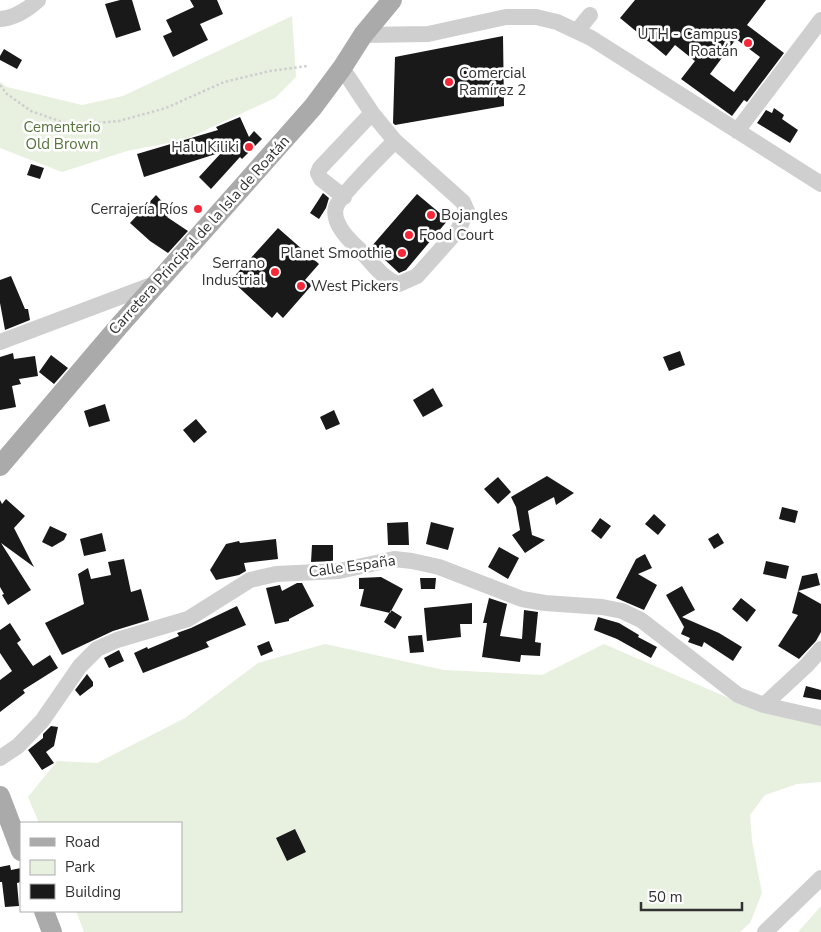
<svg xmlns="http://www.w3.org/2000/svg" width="821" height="932" viewBox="0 0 821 932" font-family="'Nunito Sans',sans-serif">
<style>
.green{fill:#e8f0e0}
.building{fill:#191919;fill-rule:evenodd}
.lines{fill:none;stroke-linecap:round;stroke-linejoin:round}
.path{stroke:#cfcfcf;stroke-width:2.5;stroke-dasharray:2.5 2.5;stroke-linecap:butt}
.minor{stroke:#cfcfcf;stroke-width:16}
.major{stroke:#aaa;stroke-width:20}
.poi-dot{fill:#f62738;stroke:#fff;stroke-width:2}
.labels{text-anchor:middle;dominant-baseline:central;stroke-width:5;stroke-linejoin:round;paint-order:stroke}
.poi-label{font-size:15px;fill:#323232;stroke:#fff;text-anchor:end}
.park-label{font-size:15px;fill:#55733a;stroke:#fff}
.street-label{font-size:15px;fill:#323232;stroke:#fff}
</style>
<rect width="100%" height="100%" fill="#fff"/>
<path class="green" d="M292,16L296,77L275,98L184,140L127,151L62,172L0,148V82L7,87L82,105L123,96Z
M325,644L444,670L542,675L604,644L740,703L776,709L821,726V782L797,784L765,795L750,815L752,841L762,893L750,923L740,932H84L76,911H181V823H39L28,797L57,761L97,763L185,718L258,663Z
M821,906V932H798Z"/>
<path class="building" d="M120,0H132L141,30L116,38L105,4Z
M190,0H217L223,14L200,24L208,40L173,57L163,36L172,32L166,20L194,7Z
M635,0H766L747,25L784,53L747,102L744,100L732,116L681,79L695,61L675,45L666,56L620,18ZM736,39L760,57L734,92L710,74Z
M503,36L504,106L395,125L393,123L395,57Z
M4,49L22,60L17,69L0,60V56Z
M774,108L784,115L782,119L798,130L790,143L757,123L766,110L772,113Z
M240,117L249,137L254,131L262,139L242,159L240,157L211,189L199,177L222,152L144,177L137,154L218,130L216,127Z
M31,164L44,168L40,179L27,175Z
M323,193L329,198L326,208L319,219L310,213Z
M417,194L448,220L406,270L399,273L371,247Z
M156,195L172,212L167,217L188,231L168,253L150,241L130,223Z
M278,228L319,264L305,280L312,285L283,318L277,312L272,318L231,280Z
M11,276L25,309H28L30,320L5,330L0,303V280Z
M680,351L685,365L669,371L663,357Z
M13,353L14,359L35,356L38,376L19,379L21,384L12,386L16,407L0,410V357Z
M51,355L68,368L54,384L39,372Z
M433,388L443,406L423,417L413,400Z
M105,404L110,421L89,427L84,411Z
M334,410L340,424L326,430L320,417Z
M196,419L207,432L194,443L183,430Z
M547,476L574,493L556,505L554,497L528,511L532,535L545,540L525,553L512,535L520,530L516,507L511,497Z
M498,477L511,492L498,504L484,489Z
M6,499L25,516L14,528L34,567L1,543L31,590L8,605L2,595L4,594L0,587V500L2,504Z
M782,507L798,511L795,523L779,519Z
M654,514L666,525L658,535L645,524Z
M600,518L611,526L601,539L591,531Z
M408,522L409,545H388L387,523Z
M431,522L454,528L448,550L426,544Z
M50,526L67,534L64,540L52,547L42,542Z
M102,533L106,551L84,556L80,539Z
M718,533L724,543L714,549L708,539Z
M276,539L278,559L244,563L246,571L239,575L216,580L210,570L226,544L239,541L240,543Z
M312,545H333V561L311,562Z
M499,547L519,558L508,579L488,567Z
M645,554L652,568L638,574L657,585L644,610L616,598L636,559Z
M124,559L131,592L141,589L149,620L113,631L62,655L45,623L84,604L78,574L88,568L91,579L111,575L108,562Z
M766,561L789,566L786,579L763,574Z
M817,573L820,585L798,591L802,576Z
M381,577L403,589L390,613L360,606L364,589H359V578Z
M420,578H436L435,589H421Z
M297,583H302L314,606L289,619V621L275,624L266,588L280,585L282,591Z
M682,586L695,610L682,617L719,633L742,647L733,661L704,642L702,647L688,642L690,638L681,634L684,627L666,595Z
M798,591L821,604V632L816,641L799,659L778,646L798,615L792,613Z
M489,598L507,604L500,636L522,639L524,610L538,612L535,642L541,643L540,656L521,655L520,662L482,657L487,623H483Z
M741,598L756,610L747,622L732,609Z
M472,603V624H460L461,637L427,641L424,608Z
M237,606L246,625L206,642L209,647L143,673L134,653L147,647L148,649L179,636L177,633L191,628Z
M391,610L402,617L395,629L384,622Z
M598,617L619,623L639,635L638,637L657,647L651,658L617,639L594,630Z
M10,623L21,640L17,643L33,666L50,655L58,668L23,690L25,693L0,712V680L12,671L0,653V630Z
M422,635L424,652L410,653L408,636Z
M269,641L273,651L261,656L257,646Z
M119,650L124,661L109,668L104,658Z
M87,674L93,682V686L80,696L75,690Z
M806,686L821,690V700L803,697Z
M51,726L58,727L54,746L46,752L54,763L42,770L28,750L43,738V734Z
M295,829L306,852L287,861L276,838Z
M10,865L11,870L21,868V882L17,883L19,906L5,907L2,882H0V867Z"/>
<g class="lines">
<path class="path" d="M0,85L7,94L31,111L62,122L84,124L119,121L166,108L224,82L270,71L307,66"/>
<path class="minor" d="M0,19C15,18 27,10 38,0
M577,31L590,15
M363,35L428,34L506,17H536L557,22L591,38L821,184
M342,68L372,113L395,141L463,202L467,211L458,230L417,276L399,284C384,280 372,263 362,252C351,242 331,224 336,207C339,197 384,152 395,141
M737,131L821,20
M344,197L321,179L318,173L320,168L372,113
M0,342L157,283
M764,705L807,665L821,649
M0,758L18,746L42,721L80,666L97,649L117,640L188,619L250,580L276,574L339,571L394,559L412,561L439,567L522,599L545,603L602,607L622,611L641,620L738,695L764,705L821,718
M765,932L821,878"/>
<path class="major" d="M0,466L119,326L313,107L342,68L363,35L392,0
M0,796L21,851
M44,911L52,932"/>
</g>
<g class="poi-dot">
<circle cx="748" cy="43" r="5"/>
<circle cx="449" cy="82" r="5"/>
<circle cx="249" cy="147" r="5"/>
<circle cx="198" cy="209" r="5"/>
<circle cx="431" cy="215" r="5"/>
<circle cx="409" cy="235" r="5"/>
<circle cx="402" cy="253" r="5"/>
<circle cx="275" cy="272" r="5"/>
<circle cx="301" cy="286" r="5"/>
</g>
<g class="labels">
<g class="poi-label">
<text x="738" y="34">UTH - Campus<tspan x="738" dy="17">Roatán</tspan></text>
<text x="459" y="73" text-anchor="start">Comercial<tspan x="459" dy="17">Ramírez 2</tspan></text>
<text x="239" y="147">Halu Kiliki</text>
<text x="188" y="209">Cerrajería Ríos</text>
<text x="441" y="215" text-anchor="start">Bojangles</text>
<text x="419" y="235" text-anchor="start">Food Court</text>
<text x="392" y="253">Planet Smoothie</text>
<text x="265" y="263">Serrano<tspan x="265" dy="17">Industrial</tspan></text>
<text x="311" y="286" text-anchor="start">West Pickers</text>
</g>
<g class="park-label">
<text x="62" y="127">Cementerio<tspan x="62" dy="17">Old Brown</tspan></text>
</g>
<g class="street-label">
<text transform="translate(199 235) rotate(-48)">Carretera Principal de la Isla de Roatán</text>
<text transform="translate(352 566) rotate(-8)">Calle España</text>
</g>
</g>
<rect x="20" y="822" width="162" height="90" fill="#ffffff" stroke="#adadad"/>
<rect x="30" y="838" width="25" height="8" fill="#aaaaaa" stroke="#adadad"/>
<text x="65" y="847" font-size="15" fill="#323232">Road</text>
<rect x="30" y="860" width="25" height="15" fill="#e8f0e0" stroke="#adadad"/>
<text x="65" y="872" font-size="15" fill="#323232">Park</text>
<rect x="30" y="884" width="25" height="15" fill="#191919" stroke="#adadad"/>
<text x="65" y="897" font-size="15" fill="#323232">Building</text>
<path d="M641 902v8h101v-8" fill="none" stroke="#323232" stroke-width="2.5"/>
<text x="648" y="902" font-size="15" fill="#323232" stroke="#ffffff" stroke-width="4" paint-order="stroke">50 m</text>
</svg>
